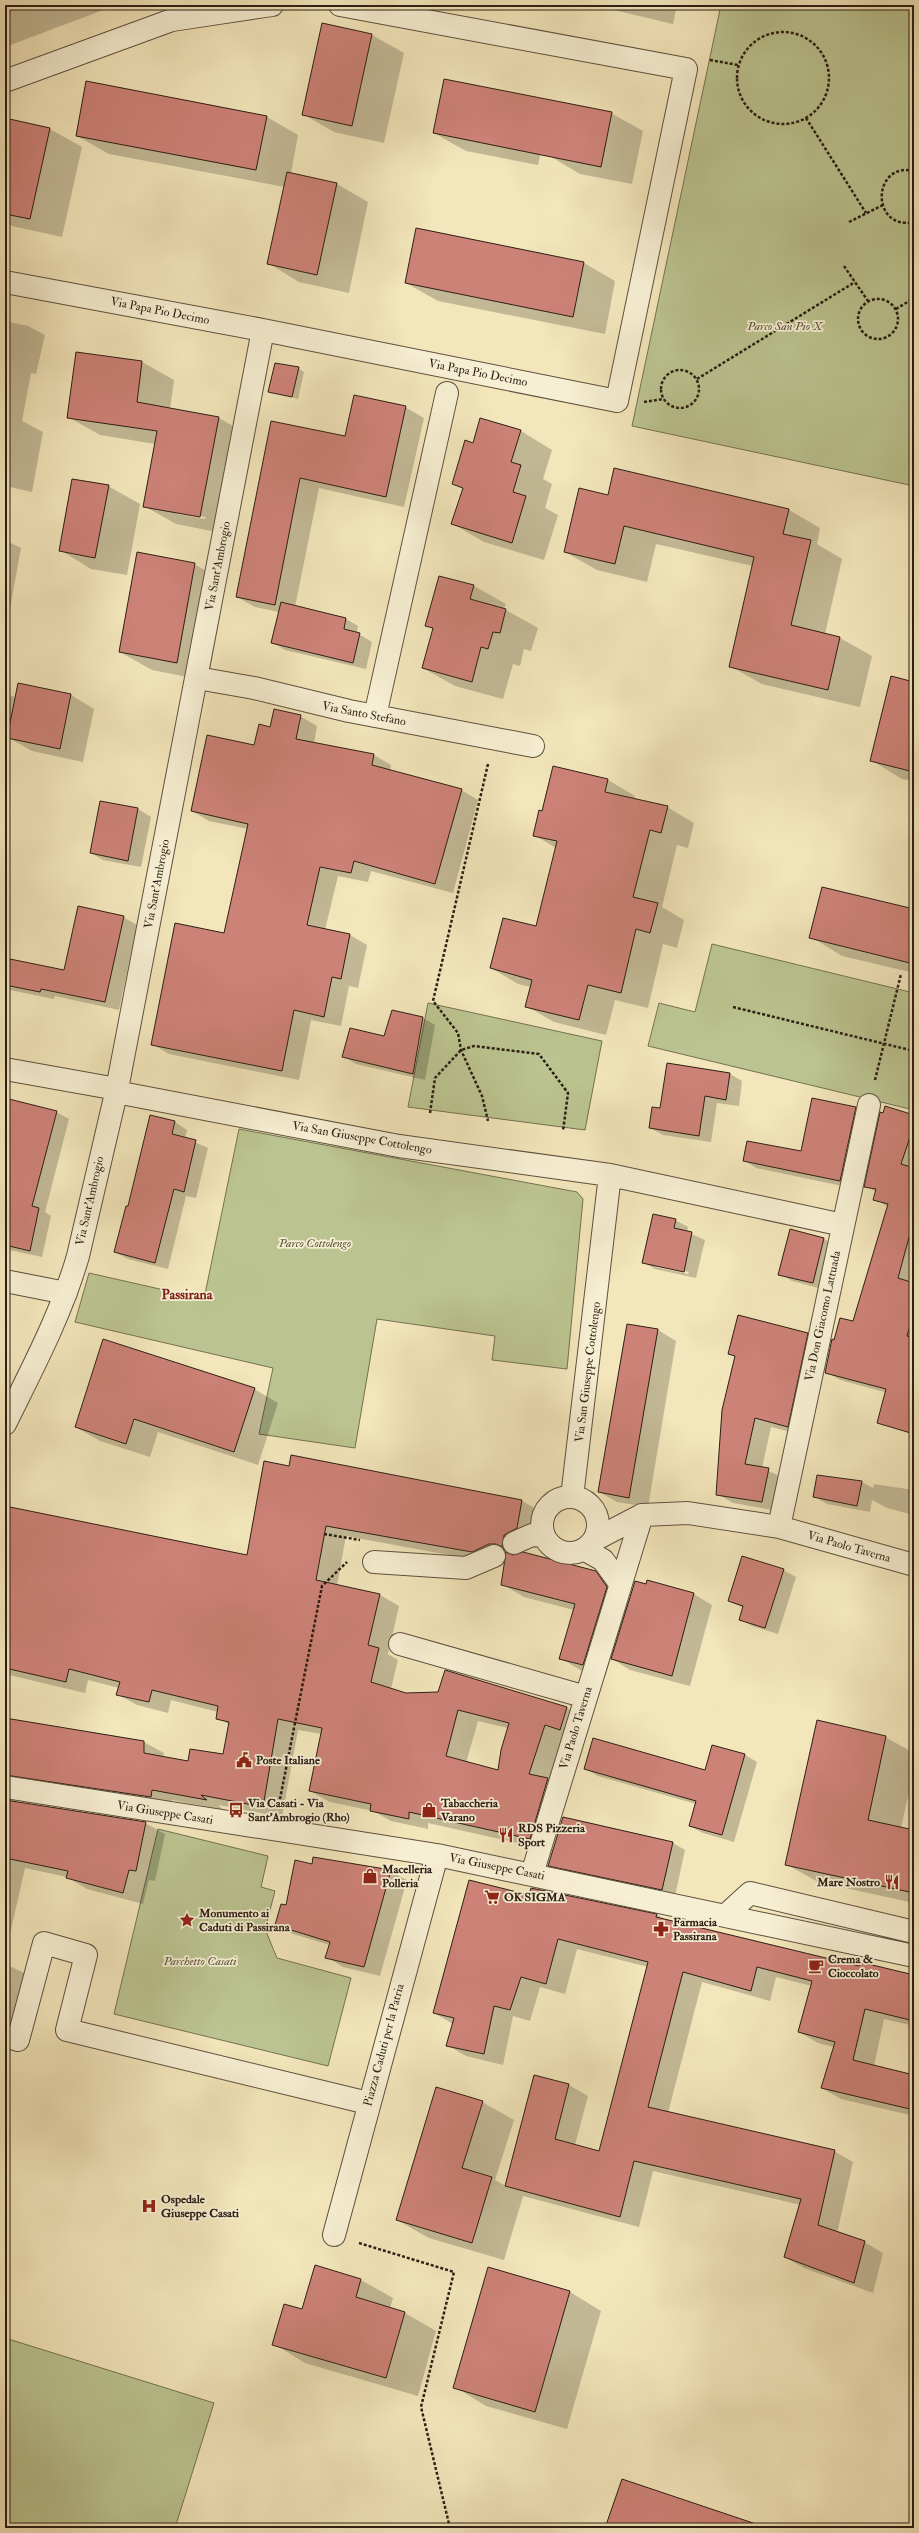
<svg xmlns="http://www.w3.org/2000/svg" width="919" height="2533" viewBox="0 0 919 2533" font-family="'IM FELL Double Pica',serif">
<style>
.green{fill:#bbc490;stroke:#747152}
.shadow{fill:#0003;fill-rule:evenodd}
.building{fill:#cd8278;stroke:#2c1e14;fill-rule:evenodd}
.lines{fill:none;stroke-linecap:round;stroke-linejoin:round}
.minor-casing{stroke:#5e503e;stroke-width:24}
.path{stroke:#2c1e14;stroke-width:2.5;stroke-dasharray:3 2;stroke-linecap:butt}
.minor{stroke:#f7efd3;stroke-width:22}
.labels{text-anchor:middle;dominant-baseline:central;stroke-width:3.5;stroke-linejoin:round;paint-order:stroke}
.street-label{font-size:12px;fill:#2c1e14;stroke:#f7efd3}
.park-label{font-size:12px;font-style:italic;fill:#575039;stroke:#f7efd3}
.poi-label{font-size:12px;font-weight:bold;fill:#2c1e14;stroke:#f7efd3;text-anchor:start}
.quarter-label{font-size:14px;font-weight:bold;fill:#7a1f14;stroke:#f7efd3}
</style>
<rect width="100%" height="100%" fill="#f3e6bb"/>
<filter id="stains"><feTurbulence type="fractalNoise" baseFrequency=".005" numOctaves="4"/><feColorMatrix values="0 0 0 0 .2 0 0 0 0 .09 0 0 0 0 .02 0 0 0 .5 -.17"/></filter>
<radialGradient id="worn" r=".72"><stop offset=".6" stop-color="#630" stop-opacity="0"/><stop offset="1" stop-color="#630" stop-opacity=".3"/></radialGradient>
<path class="green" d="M721,5H886L914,11V486L632,426Z
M712,944L914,993V1110L648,1046L659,1003L695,1012Z
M428,1003L602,1041L585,1130L408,1107Z
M239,1129L577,1192L583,1199L567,1369L492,1360L495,1336L377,1319L355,1448L259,1434L273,1368L75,1322L89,1273L204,1299Z
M158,1829L268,1856L261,1887L275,1891L265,1929L277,1958L351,1978L328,2066L114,2014Z
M5,2338L214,2403L175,2528H5Z"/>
<path class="shadow" d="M5,5H113L114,6L5,47Z
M593,5H677L673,24Z
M322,24L372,35L404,53L384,143L334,132L303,114Z
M549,113L538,165L466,151L434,133Z
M611,113L643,131L632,184L580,174L548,155Z
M267,117L298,135L291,174L337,184L368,202L349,293L299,282L268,263L285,187L109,154L77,136Z
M5,119L50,129L82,147L62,237L12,226L5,222Z
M584,263L615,281L605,334L438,301L406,283Z
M5,321L28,326L45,335L36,374L31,373L22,421L43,432L32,492L10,487L8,497H5Z
M77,353L142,362L174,380L170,409L219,418L250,436L232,535L176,524L144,506L155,444L100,435L68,417ZM177,512L206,517L205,519L177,514Z
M298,368L304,372L298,399L270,391Z
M405,407L424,418L404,507L319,488L295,607L346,619L358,626L357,633L372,642L366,669L285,650L272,642L279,612L255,607L237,597L272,422L346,438Z
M481,419L521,431L552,450L543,479L552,484L545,508L558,515L544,560L484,542L453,524L463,489L453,484L474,444Z
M108,486L140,504L127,575L91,569L60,550Z
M609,496L789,510L820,528L817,544L842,559L825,634L840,638L872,656L860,707L762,684L730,666L753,566L656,544L647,582L597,570L565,552Z
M5,540L21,548L10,609L5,608Z
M194,564L226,582L208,681L152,670L120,652Z
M440,577L474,586L506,604L504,609L538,628L531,651L524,649L520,666L513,664L503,699L455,686L423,668L433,629L426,625Z
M914,683V781L902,779L871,760Z
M19,685L71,695L94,709L83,762L32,751L9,738L11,729L5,728V695L17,697Z
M300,716L317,726L314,743L374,755L391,765L390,771L461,790L478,800L453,893L371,871L368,882L338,876L325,930L350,935L367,945L358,988L349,986L341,1026L311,1020L299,1080L169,1054L152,1044L225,934L248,829L209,821L192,811L271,728Z
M608,780L635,796L634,799L667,807L694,823L688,848L677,845L662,907L684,920L677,948L663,944L648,1008L615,1000L606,1035L554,1022L526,1006L531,987L518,984L491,968L536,927L556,848L534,835L543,812Z
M101,802L138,809L151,817L141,867L103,860L91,853Z
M914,910V973L842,956L811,937Z
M123,917L137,925L119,1010L55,996L54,999L5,989V959L65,971Z
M392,1011L423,1018L435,1025L425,1080L356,1064L343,1056L385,1038Z
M730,1074L742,1081L739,1106L717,1103L711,1142L663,1135L650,1128L661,1109Z
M5,1099L56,1112L69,1119L45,1212L51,1216L42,1257L5,1249Z
M855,1108L868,1115L852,1188L756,1168L744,1160L801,1152Z
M914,1116V1364L903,1397L840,1380L826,1372L835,1341L853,1323L888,1207L875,1199L876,1192L866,1186Z
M151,1117L175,1122L187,1130L185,1138L208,1148L196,1198L186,1196L168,1269L128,1259L115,1252L129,1208Z
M675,1220L688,1227L687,1232L705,1240L696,1278L655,1269L643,1262ZM655,1265L689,1272L688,1274L655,1267Z
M790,1231L824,1239L836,1246L826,1290L792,1281L780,1274Z
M627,1325L658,1330L676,1341L648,1507L617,1502L599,1492Z
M807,1334L823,1343L803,1435L771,1427L762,1468L784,1478L778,1511L733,1503L717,1494L736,1357L729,1354Z
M254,1389L278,1403L258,1465L158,1432L150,1457L100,1441L76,1427Z
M292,1457L522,1501L542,1512L537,1539L524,1547L523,1553L595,1572L618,1585L630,1601L646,1586L647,1582L694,1594L712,1605L690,1686L630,1670L611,1658L605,1677L582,1671L560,1658L574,1610L524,1597L502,1584L506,1557L492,1563L346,1536L337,1586L380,1595L399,1606L388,1654L398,1660L391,1689L406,1694L439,1693L445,1671L567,1708L586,1720L549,1850L428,1823V1829L391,1821L373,1811L330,1802L310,1791L322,1734L298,1730L282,1817L218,1805L224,1810L172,1800L170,1808L12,1797L14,1802L145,1823L165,1834L155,1881L149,1880L143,1904L87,1889L67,1877L25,1868L5,1956V1721L144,1742L164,1753L163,1758L189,1762L224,1755L230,1725L217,1718L218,1712L171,1700L168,1713L137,1705L117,1694L119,1688L88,1680L85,1693L5,1674V1507L247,1556L290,1467ZM478,1721L508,1728L499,1771L466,1763Z
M818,1476L862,1482L873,1488L874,1484L914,1490V1515L887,1508L872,1500L870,1512L827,1504L814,1496Z
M783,1570L796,1577L778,1634L752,1626L740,1619L743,1608L729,1601Z
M885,1737L914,1753V1769L901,1828L914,1831V1903L818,1882L786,1864Z
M745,1755L757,1762L734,1842L703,1833L690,1826L696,1804L598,1776L585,1769L705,1771Z
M673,1843L685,1850L675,1896L561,1872L549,1865Z
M313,1865L390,1871L407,1880L380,1976L343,1967L327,1957L330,1945L293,1934L276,1924Z
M531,1889L657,1915L664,1919L860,1967L861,1963L914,1975V2026L884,2019L874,2066L914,2076V2116L841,2099L822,2088L834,2047L818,2043L799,2032L812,1986L776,1977L770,2001L702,1982L668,2113L834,2151L853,2162L837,2233L864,2242L883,2253L873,2293L804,2268L785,2257L801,2205L653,2171L639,2227L523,2196L504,2260L429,2238L397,2220L482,2102L514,2120L495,2180L506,2186L534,2076L569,2085L588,2096L575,2145L600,2152L648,1967L577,1949L565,1994L540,1987L530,2021L513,2016L503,2065L466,2056L447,2045L453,2024L434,2013L530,1896Z
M5,1964L35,1978L24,2025L5,2018Z
M5,2133L10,2165H5Z
M315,2266L361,2280L393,2298L390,2308L405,2313L436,2331L418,2396L305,2363L274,2344L303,2310Z
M570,2292L601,2311L567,2429L486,2406L455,2387Z"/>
<path class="building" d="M322,23L372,34L352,126L302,115Z
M444,79L612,112L601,167L433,133Z
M86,81L267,116L256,170L76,136Z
M5,118L50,128L30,219L5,214Z
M287,172L337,183L317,275L267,264Z
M416,228L584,262L573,317L405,283Z
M76,352L142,361L137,402L219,417L200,517L143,507L157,431L67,418Z
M275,363L299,367L292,397L268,392Z
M354,395L406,406L386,497L300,478L275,605L236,597L271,421L345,436Z
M480,418L521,430L511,462L521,465L513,492L526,496L512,543L451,524L463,488L452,484L465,440L473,443Z
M614,468L789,509L783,534L811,540L791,625L840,637L828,690L729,667L754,557L624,526L615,564L564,552L579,488L608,495Z
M72,479L109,485L95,558L59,551Z
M137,552L195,563L177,663L119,652Z
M439,576L474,585L470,599L506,609L500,633L493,632L488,649L481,647L472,682L422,668L433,628L425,626Z
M281,602L346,618L344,629L360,633L353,663L271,643Z
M891,676L914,682V772L870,761Z
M18,683L71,694L60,749L7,738Z
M274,709L301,715L296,739L374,754L372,765L462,789L435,884L354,861L351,873L320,867L307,925L350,934L341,979L332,977L324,1017L294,1010L282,1071L151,1045L175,923L224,933L248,824L191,811L207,735L254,745L259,724L270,727Z
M553,766L608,779L605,792L668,806L661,833L650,830L633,897L658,903L650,933L636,929L621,993L588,985L579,1020L525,1007L532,980L490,968L503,918L536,926L557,841L533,836L539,810L542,811Z
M100,801L138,808L128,861L90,853Z
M822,887L914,909V964L809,938Z
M78,906L124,916L105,1002L41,989L40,992L5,985V958L64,970Z
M392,1010L423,1017L413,1074L342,1057L350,1028L384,1036Z
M667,1063L730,1073L726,1100L705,1096L699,1136L649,1128L652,1107L660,1108Z
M5,1098L57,1111L32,1206L39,1208L30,1251L5,1245Z
M812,1098L856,1107L840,1181L743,1161L747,1141L801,1151Z
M885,1106L914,1115V1125L901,1164L914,1168V1219L898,1278L914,1283V1312L907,1336L914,1338V1434L877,1423L886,1389L825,1373L832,1339L834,1340L840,1318L853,1321L888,1204L873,1200L876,1189L864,1187L880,1112L883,1113Z
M150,1115L175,1121L172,1134L196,1140L184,1192L174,1189L155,1263L114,1252L126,1206H128Z
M653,1214L676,1219L674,1228L692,1232L684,1272L642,1263Z
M790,1229L824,1238L813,1283L778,1275Z
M738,1315L808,1333L788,1427L755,1418L745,1464L769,1468L762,1502L716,1495L722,1410L735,1356L728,1354Z
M627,1324L658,1329L629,1498L598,1492Z
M103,1339L255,1388L234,1452L134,1419L126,1444L75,1427Z
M291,1455L522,1500L517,1528L504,1535L502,1547L496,1544H489L472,1552L326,1526L316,1580L380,1594L368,1645L379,1648L371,1682L406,1693L438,1692L445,1670L567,1707L560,1730L545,1725L529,1774L548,1778L530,1839L409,1812V1819L370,1811L371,1804L309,1791L322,1728L278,1719L263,1807L201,1795L207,1800L152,1790L151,1797L5,1775V1718L144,1741V1753L188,1761L190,1749L223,1754L229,1722L216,1719L218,1706L152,1690L149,1702L116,1695L120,1682L69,1669L66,1682L5,1668V1506L247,1555L264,1461L289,1466ZM458,1710L509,1723L501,1750L498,1770L446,1756Z
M817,1475L862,1481L857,1506L813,1497Z
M506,1552L513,1555L523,1552L596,1571L607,1587L583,1665L559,1659L575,1604L501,1585Z
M742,1556L784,1569L765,1628L739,1620L743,1606L728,1601Z
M647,1580L694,1593L672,1676L611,1659L635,1581L646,1584Z
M817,1720L886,1736L868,1820L914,1830V1893L785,1865Z
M593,1738L705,1770L712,1745L745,1754L722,1835L689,1826L696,1801L584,1769Z
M5,1800L146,1822L136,1871L129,1870L123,1893L66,1878L68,1871L5,1858Z
M563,1817L673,1842L662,1890L548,1866Z
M313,1857L391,1870L364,1967L325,1958L330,1942L275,1925L281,1904L286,1905L295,1860L312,1864Z
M469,1880L529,1895L531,1888L657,1914L656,1917L859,1966L860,1962L914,1975V2021L865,2009L853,2060L914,2075V2110L821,2088L835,2042L798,2032L812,1981L757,1967L751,1991L683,1972L648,2107L835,2150L818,2225L865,2241L854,2283L784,2257L801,2199L634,2161L620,2217L505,2186L534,2075L569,2084L555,2139L599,2151L648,1962L558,1939L546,1984L521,1977L510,2010L494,2006L484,2054L446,2046L454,2018L433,2013Z
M436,2087L483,2101L462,2168L492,2177L472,2243L396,2220Z
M315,2265L361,2279L356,2297L405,2312L386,2378L272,2345L284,2304L302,2309Z
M488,2267L570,2291L535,2412L453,2388Z
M622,2479L756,2524V2528H605Z"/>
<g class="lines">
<g class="minor-casing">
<path id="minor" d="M5,81L172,20L272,5
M5,282L263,330L617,401L686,69L340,5
M197,678L254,688L349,711L533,746
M375,716L447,393
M5,1069L117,1089
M116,1092L399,1146L610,1175L843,1225
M5,1281L66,1293
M5,1424C32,1369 61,1315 78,1256L117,1089L263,330
M542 1525a28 28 0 1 1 56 0a28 28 0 1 1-56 0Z
M572,1497L610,1175
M779,1527L869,1105
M596,1539L642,1515
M514,1543L532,1535L544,1536
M585,1550L603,1560L619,1582
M374,1562L466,1568L494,1556
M400,1644L586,1697
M5,1787L437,1855L914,1956
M532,1874L642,1515L688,1513L779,1527L914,1565
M726,1915L750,1893L914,1932
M5,2036L18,2040L44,1943L86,1955L67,2030L368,2103
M334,2235L437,1855"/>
</g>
<path class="path" d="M737 78a46 46 0 1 1 92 0a46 46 0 1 1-92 0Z
M710,60L738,65
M806,118L866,213
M911,170L914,154
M914,171C872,161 870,231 914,222
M849,222L883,205
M844,266L868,301
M858 319a20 20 0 1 1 40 0a20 20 0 1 1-40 0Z
M896,309L914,298
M661 389a19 19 0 1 1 38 0a19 19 0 1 1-38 0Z
M697,379L855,282
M644,402L664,399
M488,764L433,1001L458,1033L461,1050L482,1096L488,1121
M733,1007L914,1051
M875,1080L901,974
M430,1113L435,1078L461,1050L474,1046L539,1054L568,1093L563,1131
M324,1534L360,1540
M279,1804L322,1586L347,1562
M359,2243L454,2272L421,2407L450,2528"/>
<use href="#minor" class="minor"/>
</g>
<defs>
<g id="civic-bare" transform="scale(1.2)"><path d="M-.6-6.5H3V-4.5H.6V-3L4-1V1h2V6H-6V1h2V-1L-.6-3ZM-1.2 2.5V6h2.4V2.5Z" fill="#8f2418" stroke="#f7efd3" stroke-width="2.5" paint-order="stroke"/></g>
<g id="bus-bare" transform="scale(1.2)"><path d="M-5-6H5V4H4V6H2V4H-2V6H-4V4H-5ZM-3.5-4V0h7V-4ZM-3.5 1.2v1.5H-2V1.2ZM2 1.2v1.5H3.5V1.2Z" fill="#8f2418" stroke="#f7efd3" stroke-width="2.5" paint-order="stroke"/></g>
<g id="shop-bare" transform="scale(1.2)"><path d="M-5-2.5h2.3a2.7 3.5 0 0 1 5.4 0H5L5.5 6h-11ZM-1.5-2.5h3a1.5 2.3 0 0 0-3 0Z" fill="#8f2418" stroke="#f7efd3" stroke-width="2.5" paint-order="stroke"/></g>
<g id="restaurant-bare" transform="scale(1.2)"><path d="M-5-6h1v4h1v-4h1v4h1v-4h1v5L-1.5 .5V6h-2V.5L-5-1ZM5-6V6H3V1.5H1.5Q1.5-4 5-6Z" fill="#8f2418" stroke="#f7efd3" stroke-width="2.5" paint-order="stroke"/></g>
<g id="supermarket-bare" transform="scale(1.2)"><path d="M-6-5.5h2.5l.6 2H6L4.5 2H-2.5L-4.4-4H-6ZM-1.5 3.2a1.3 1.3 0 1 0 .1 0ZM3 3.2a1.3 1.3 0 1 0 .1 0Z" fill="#8f2418" stroke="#f7efd3" stroke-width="2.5" paint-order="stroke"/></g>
<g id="sight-bare" transform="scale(1.2)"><path d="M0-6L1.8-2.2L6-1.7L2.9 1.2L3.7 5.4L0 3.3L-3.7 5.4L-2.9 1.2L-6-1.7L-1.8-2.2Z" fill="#8f2418" stroke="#f7efd3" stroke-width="2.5" paint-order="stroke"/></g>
<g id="pharmacy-bare" transform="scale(1.2)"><path d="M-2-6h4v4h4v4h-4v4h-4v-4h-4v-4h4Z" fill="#8f2418" stroke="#f7efd3" stroke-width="2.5" paint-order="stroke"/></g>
<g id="cafe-bare" transform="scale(1.2)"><path d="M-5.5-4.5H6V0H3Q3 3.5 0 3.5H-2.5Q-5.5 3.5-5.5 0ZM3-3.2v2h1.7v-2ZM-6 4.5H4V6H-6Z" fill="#8f2418" stroke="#f7efd3" stroke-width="2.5" paint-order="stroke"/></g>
<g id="hospital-bare" transform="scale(1.2)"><path d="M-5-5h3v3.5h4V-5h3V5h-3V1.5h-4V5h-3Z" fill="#8f2418" stroke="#f7efd3" stroke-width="2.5" paint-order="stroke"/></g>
</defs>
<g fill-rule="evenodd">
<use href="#civic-bare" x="244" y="1760"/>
<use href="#bus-bare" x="236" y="1810"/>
<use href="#shop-bare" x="429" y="1810"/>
<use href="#restaurant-bare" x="506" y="1835"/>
<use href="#shop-bare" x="370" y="1876"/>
<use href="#restaurant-bare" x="892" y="1882"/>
<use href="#supermarket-bare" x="492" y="1897"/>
<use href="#sight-bare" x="187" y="1920"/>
<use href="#pharmacy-bare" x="661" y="1929"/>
<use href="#cafe-bare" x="816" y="1966"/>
<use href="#hospital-bare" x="149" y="2206"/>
</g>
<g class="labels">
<g class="street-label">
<text transform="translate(160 311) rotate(11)">Via Papa Pio Decimo</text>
<text transform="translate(478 373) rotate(11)">Via Papa Pio Decimo</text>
<text transform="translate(218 566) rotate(-79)">Via Sant'Ambrogio</text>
<text transform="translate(364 714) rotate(11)">Via Santo Stefano</text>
<text transform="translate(157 884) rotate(-79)">Via Sant'Ambrogio</text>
<text transform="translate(362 1138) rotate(10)">Via San Giuseppe Cottolengo</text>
<text transform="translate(90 1201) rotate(-77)">Via Sant'Ambrogio</text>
<text transform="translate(823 1316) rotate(-78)">Via Don Giacomo Lattuada</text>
<text transform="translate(588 1372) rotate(-83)">Via San Giuseppe Cottolengo</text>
<text transform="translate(849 1547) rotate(16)">Via Paolo Taverna</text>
<text transform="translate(576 1728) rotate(-73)">Via Paolo Taverna</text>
<text transform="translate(165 1813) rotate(9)">Via Giuseppe Casati</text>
<text transform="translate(497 1867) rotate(11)">Via Giuseppe Casati</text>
<text transform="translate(384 2045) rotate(-75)">Piazza Caduti per la Patria</text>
</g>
<g class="park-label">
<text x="785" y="326">Parco San Pio X</text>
<text x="315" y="1243">Parco Cottolengo</text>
<text x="200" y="1961">Parchetto Casati</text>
</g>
<g class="poi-label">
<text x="256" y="1760">Poste Italiane</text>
<text x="248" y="1803">Via Casati - Via<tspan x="248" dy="14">Sant'Ambrogio (Rho)</tspan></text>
<text x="441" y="1803">Tabaccheria<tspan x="441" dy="14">Varano</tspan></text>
<text x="518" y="1828">RDS Pizzeria<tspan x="518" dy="14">Sport</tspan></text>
<text x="382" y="1869">Macelleria<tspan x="382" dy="14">Polleria</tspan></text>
<text x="880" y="1882" text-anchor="end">Mare Nostro</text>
<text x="504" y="1897">OK SIGMA</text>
<text x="199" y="1913">Monumento ai<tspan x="199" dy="14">Caduti di Passirana</tspan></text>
<text x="673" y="1922">Farmacia<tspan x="673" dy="14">Passirana</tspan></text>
<text x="828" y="1959">Crema &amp;<tspan x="828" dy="14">Cioccolato</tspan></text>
<text x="161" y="2199">Ospedale<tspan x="161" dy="14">Giuseppe Casati</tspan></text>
</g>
<g class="quarter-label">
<text x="187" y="1294">Passirana</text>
</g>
</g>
<rect width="919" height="2533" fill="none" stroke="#f3e6bb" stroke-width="20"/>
<rect x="6" y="6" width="907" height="2521" fill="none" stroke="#2c1e14" stroke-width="2"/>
<rect x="10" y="10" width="899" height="2513" fill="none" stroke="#2c1e14"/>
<rect width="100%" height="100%" filter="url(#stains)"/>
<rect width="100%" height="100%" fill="url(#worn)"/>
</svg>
